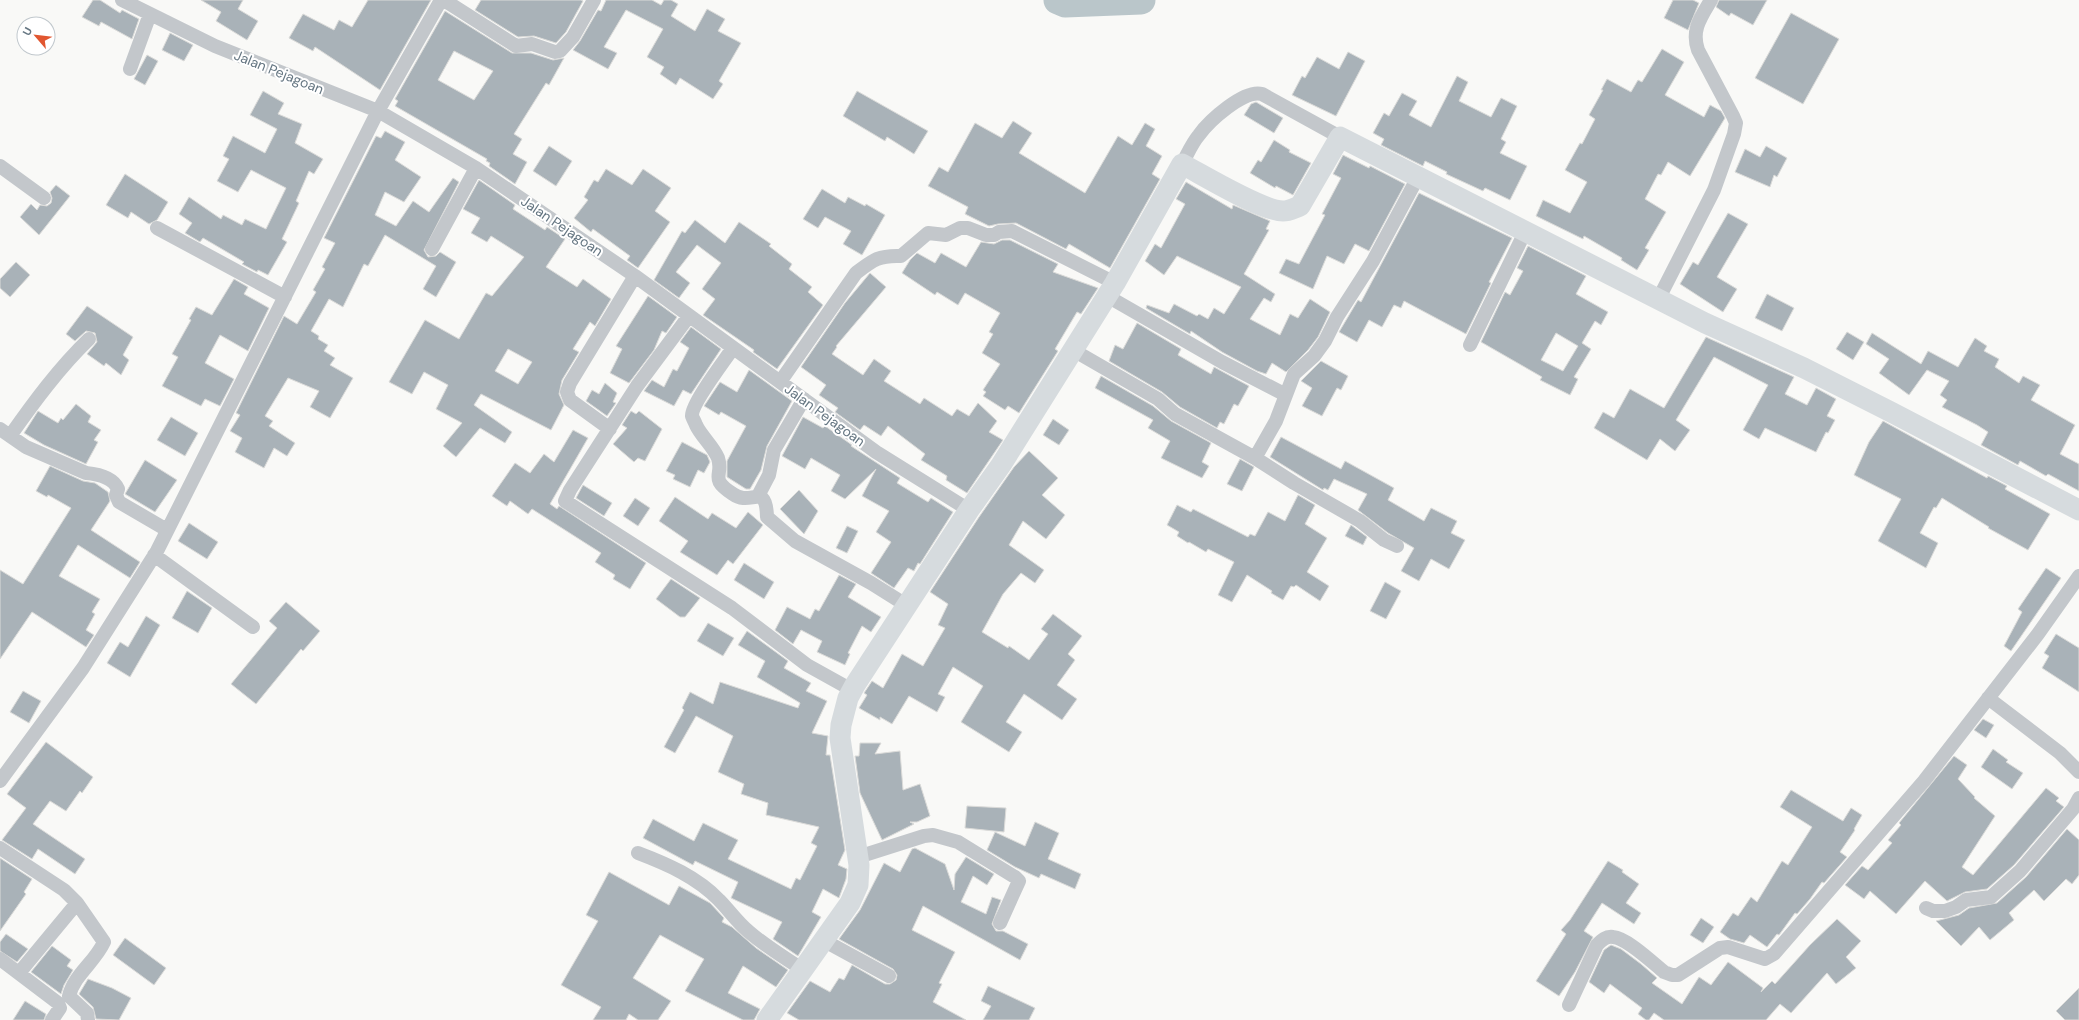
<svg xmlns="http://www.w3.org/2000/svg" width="2079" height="1020" viewBox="0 0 2079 1020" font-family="'DM Sans',sans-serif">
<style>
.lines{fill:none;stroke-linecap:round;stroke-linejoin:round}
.river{stroke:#bac6ca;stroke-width:29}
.building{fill:#a9b2b8;stroke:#dbdbd9;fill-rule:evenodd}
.street{stroke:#c3c7cb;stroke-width:14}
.secondary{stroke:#d6dbde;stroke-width:21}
.labels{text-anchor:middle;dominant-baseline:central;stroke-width:4;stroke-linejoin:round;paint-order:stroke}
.street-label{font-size:14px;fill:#657682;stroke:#fff}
</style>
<rect width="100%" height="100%" fill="#f9f9f7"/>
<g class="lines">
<path class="river" d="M1058,0L1065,3L1141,0"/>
</g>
<path class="building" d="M93,0H100L120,13L122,10L139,19L132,39L101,22L99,26L82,17Z
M201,0H243L238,9L258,21L247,40L216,21L221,12Z
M368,0H431L380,90L315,47L313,51L289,38L303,14L334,30L339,20L352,27Z
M481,0H581L583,1L566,32L556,43L534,36L518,37L475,10Z
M606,0H652L661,5L664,0H671L678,4L671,16L695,31L707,9L725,19L718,31L741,43L719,81L723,84L713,99L680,78L676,85L660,74L664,67L647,57L663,29L626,10L604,47L617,53L608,69L573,50L580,41L598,10L601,11Z
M1673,0H1693L1699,3L1688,30L1664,18Z
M1719,0H1767L1753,25L1731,13L1729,16L1716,7Z
M445,11L512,53H531L553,60L564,58L549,85L546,83L514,134L522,139L513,154L527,162L515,184L489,166L490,163L486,161L487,159L395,106L398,101L395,99ZM454,51L493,71L474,100L438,80Z
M1791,13L1839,39L1803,104L1755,78Z
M170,33L193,45L184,61L162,50Z
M1662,49L1684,62L1665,95L1704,117L1710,105L1721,111L1725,118L1690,176L1668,162L1661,175L1658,174L1645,199L1666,212L1645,248L1649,250L1637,270L1621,260L1622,258L1584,236L1583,239L1536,216L1543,200L1570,213L1587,182L1565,170L1580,143L1582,144L1595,119L1589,115L1603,90H1601L1607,79L1631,92L1638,80L1642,82Z
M1348,52L1365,61L1336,116L1292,95L1302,76L1305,78L1317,57L1339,69Z
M147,55L158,61L145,85L134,79Z
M1457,76L1468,82L1459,101L1491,117L1501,98L1517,106L1501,139L1506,142L1500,153L1527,166L1510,200L1485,188L1483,191L1446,174L1447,172L1425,161L1423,166L1381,145L1384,139L1373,133L1384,113L1389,116L1402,93L1417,101L1409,115L1431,127Z
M263,91L284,103L278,114L302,124L295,143L323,159L314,174L309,171L296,201L299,203L282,239L287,242L268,275L258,270L257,272L242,264L244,262L203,238L200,242L185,233L192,223L179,214L189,197L221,219L223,215L242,225L245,219L266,229L286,188L251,170L238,192L217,181L229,159L223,156L233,136L265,153L277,129L250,115Z
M857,91L928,131L914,154L887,137L885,141L843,116Z
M1256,102L1283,118L1274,133L1244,115L1251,104Z
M1013,121L1032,133L1019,153L1085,193L1118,136L1132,145L1145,123L1155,129L1146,146L1162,156L1152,174L1160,179L1110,268L1069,244L1066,249L1016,223L998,224L989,226L965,214L968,207L928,186L939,167L948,172L975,123L1002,138Z
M385,131L405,142L395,160L421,177L404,202L385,192L375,215L396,226L413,201L429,212L453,178L459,182L424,250L428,257L436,256L440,252L456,262L436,297L423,289L436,266L385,235L368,266L364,264L343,307L329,299L311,331L319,336L318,339L328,345L324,351L335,358L330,365L353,378L330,418L310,407L319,391L288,378L265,416L273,421L269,426L295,443L287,456L274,448L264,468L235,452L242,438L230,431L240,415L236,413L284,316L297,324L316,292L313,290L325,269L322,267L335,243L324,238L376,136L381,138Z
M1274,140L1290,150L1289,152L1311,163L1293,195L1276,186L1275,188L1250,173L1258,160L1261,162Z
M549,146L572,161L556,186L533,171Z
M1766,146L1787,158L1777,177L1774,175L1770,187L1735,172L1745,149L1760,157Z
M1343,155L1369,168L1370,166L1405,184L1369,251L1355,244L1344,264L1327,256L1313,289L1279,273L1286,259L1299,264L1325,215L1322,214L1341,178L1333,174Z
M606,169L632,185L643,169L671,188L655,211L670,222L638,268L627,260L630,256L593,229L591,232L574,218L588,200L584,197L594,180L598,182Z
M125,174L168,202L157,220L149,224L131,212L128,218L106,205Z
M479,180L515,205L513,209L545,230L547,227L565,239L546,267L577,287L583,279L611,299L595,326L590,322L573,349L579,352L562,380L559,394L564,405L551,430L481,394L474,405L512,432L505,443L480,428L456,457L443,446L462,423L436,409L448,385L424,372L412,394L389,382L425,320L459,339L486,293L492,296L524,257L491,236L487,242L471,233L480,218L463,209ZM508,349L532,362L518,384L495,371Z
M1186,182L1232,209L1233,205L1270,221L1266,229L1269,230L1244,274L1275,294L1271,302L1264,298L1250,319L1280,335L1290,314L1298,318L1310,299L1330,312L1318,337L1308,350L1286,372L1272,363L1266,374L1257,371L1222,352L1191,331L1190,334L1146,308L1147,305L1169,313L1174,304L1197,316L1199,314L1208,319L1214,308L1224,314L1241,287L1177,256L1164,275L1145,261L1155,244L1161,248L1185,204L1176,199Z
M56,185L70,196L39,235L20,217L31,204L37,210L40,205L47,206L51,203L52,198L50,192Z
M822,189L845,203L848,197L865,206L866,204L885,215L862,255L843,244L851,231L825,217L818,228L803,219Z
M1419,193L1512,238L1489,282L1491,283L1466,334L1404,301L1401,308L1394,305L1382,327L1369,320L1357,342L1339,332L1358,300L1361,302Z
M1728,213L1748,224L1717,277L1737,289L1723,312L1680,284L1693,262L1698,265Z
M695,220L725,243L739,222L771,244L769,246L792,264L789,269L812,287L808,292L823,305L777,369L753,352L754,350L703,315L715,299L702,289L721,263L697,245L676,272L690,283L679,298L654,280L682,231L685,233Z
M1002,240H1010L1058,264L1053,272L1098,288L1081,314L1077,312L1055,349L1058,351L1019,413L1008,406L1005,410L983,396L986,392L983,390L1000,364L982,353L993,334L989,332L1000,313L965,293L958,305L937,292L935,295L902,273L910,260L917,253L935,263L941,253L966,267L981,242L994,244Z
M1528,246L1586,276L1576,294L1608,312L1601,325L1595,321L1582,343L1591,349L1574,377L1578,379L1570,395L1540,380L1542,377L1481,342L1505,292L1510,295L1523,271L1517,268ZM1556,333L1578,346L1563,371L1541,360Z
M16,262L30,275L10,297L0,288V279Z
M870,273L886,287L836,346L837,347L832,354L863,375L874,359L891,371L884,381L920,404L924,398L952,416L957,409L969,416L978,403L997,421L989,432L1003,440L967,493L946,480L947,476L921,460L925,454L888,426L881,436L864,425L860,430L835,412L838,408L819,395L826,385L801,367L845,303Z
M234,279L248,287L244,294L269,308L248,351L220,335L205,363L234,379L220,406L205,399L201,406L162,386L178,357L172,354L191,320L189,319L196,307L212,315Z
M1767,294L1794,308L1782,331L1755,318Z
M648,296L677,317L666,333L662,331L654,350L629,383L610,373L622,349L616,346Z
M87,306L133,337L123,355L129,360L121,375L106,363L104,366L87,354L97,342L95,333L86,331L75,341L66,334Z
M1137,323L1181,349L1178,355L1211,374L1214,367L1249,386L1238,406L1234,404L1224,424L1220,422L1217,428L1180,407L1162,392L1109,361L1115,345L1123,349Z
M691,327L721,349L691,394L683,390L674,406L644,391L652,380L664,387L673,369L677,371L689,348L680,342Z
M1847,332L1864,342L1853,360L1836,349Z
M1872,333L1921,364L1928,351L1958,367L1975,338L1987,346L1984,351L1999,359L1995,367L2019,383L2023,376L2040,385L2031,400L2075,425L2060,454L2079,464V491L2048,474L2046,476L2020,461L2018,465L1981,445L1988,432L1977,425L1942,407L1947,400L1940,395L1949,381L1927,370L1909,395L1879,373L1889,359L1866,344Z
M1706,337L1794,377L1785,394L1807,405L1816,388L1836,399L1827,416L1835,420L1828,433L1826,432L1816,452L1765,428L1759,439L1743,430L1768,385L1714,357L1676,420L1690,430L1675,451L1660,439L1647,460L1594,428L1603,412L1614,418L1630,389L1664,408Z
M1321,361L1348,376L1341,390L1337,388L1322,416L1302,406L1312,388L1301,381Z
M749,370L792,401L767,446L761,470L750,489H746L727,477V461L746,426L721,412L719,415L704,406L720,382L737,392Z
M1101,376L1153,406L1171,421L1211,443L1202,462L1209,466L1202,478L1161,458L1170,441L1148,428L1153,420L1095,388Z
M605,383L617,393L613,402L616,403L607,416L586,401L592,390L599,394Z
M76,404L91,416L88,422L101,430L94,440L98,442L86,464L44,445L24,433L38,411L58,423L61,418L63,420Z
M631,411L636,414L639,411L662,429L645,461L638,458L634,462L613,444L627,428L622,425Z
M171,417L198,433L185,456L157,440Z
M803,417L823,428L825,426L852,445L851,446L900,478L897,483L928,502L931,498L953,512L920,564L918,563L914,571L908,568L894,588L871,573L891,542L876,532L889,511L862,496L876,469L845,499L831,491L840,475L811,458L805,469L782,456Z
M1053,419L1069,430L1059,445L1043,435Z
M1883,421L1987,478L1988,476L2007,486L2005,489L2050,514L2028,550L1988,528L1989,527L1942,498L1936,508L1934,507L1920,533L1938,543L1926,568L1878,541L1901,499L1854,475L1869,442Z
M573,430L588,438L550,504L557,509L559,506L646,563L630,589L613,579L615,575L595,562L601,553L532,509L528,514L510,501L507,506L492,496L515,463L530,473L544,454L554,462Z
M1281,437L1341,469L1345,461L1394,488L1388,500L1424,521L1431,508L1457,521L1451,533L1465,540L1449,569L1431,559L1419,581L1401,571L1414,548L1388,533L1358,510L1367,494L1334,479L1328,490L1324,488L1323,490L1270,457Z
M682,442L707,455L710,462L704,473L698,470L690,487L673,479L675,475L666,471Z
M1029,451L1058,478L1042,495L1065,515L1046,539L1023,521L1009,545L1044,570L1035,583L1021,573L1003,594L982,632L1008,648L1009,646L1029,660L1048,634L1041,629L1053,614L1082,636L1068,654L1075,660L1057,685L1077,699L1062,720L1024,694L1006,722L1022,732L1009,752L961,722L983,686L953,667L938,694L945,697L937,712L909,696L892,724L880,717V720L859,708L867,695L864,693L872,681L883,688L902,654L923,666L945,628L938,625L948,604L930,592L979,517L1014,467Z
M1240,459L1254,467L1242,491L1227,484Z
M145,460L177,480L155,512L125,494Z
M50,466L83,481L95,483L108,492L110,501L91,530L140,562L130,578L78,545L59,576L100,599L92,612L95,614L86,630L94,635L86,647L32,612L0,659V570L23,584L71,508L48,495L47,497L36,491Z
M583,485L612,503L604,516L576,498Z
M799,490L818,511L804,534L780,509Z
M1298,495L1315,505L1305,524L1327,538L1307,572L1329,586L1320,601L1296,585L1294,587L1291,586L1283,600L1271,593L1272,591L1247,575L1232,602L1218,595L1234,562L1208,549L1206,552L1189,542L1188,543L1177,536L1179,532L1167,525L1177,505L1191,512L1193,509L1248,537L1250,534L1255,536L1268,512L1285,521Z
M675,497L708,519L712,513L736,528L748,512L763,525L733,564L728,560L717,575L680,552L688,541L659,521Z
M635,498L650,508L638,526L623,516Z
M189,523L218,542L207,559L178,541Z
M1351,525L1367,537L1363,545L1345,536Z
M847,526L858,531L847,553L836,548Z
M744,563L774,582L764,599L734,580Z
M2046,568L2061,578L2011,651L2004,646L2022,612L2018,609Z
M839,575L856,584L848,597L881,617L871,632L862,626L848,653L850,654L845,665L817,652L822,641L801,630L793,644L775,630L787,607L810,619L815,609L819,611Z
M671,579L700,598L685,617H680L656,599Z
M1385,582L1401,591L1386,619L1370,611Z
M187,591L212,608L198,633L172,618Z
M286,602L320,631L303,651L301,649L256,704L231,684L277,628L269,621Z
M146,616L160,625L130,677L107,663L120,642L128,647Z
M708,623L734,638L723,656L697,641Z
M747,631L788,661L784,668L811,683L806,691L827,701L812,733L828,736L826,755H830L845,850L838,865L847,869L846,879L839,898L823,889L812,912L821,917L798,956L773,939L782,922L731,898L738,882L695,861L693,865L643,838L653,819L694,841L703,823L738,840L728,859L791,889L796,878L800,880L817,846L811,843L819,827L766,815L768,803L741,794L744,784L718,772L733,736L696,716L675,753L664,747L684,710L682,708L690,692L713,704L720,682L798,708L800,703L757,677L765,661L738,645Z
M2056,634L2079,648V692L2042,668L2049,656L2044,653Z
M23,691L41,701L29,723L10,712Z
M1983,719L1994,725L1986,738L1974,730Z
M46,742L93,777L82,793L80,791L66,811L50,801L33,824L85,859L75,874L38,849L32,859L2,840L26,808L7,794Z
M860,743H881L875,754L900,751L903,790L920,784L930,816L917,822H910L914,824L882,840L860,793L855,756H859Z
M1993,749L2008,760L2006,762L2023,773L2012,789L1981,767Z
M1954,756L1967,765L1958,779L1975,797L1974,798L1995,816L1962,867L1973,875L2046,788L2059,798L2056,801L2064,807L2014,865L1987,889L1965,892L1947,901L1925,881L1896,914L1870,891L1864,899L1845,885L1862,866L1868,870L1892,843L1888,840L1901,825L1899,823Z
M1791,790L1843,821L1851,808L1862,815L1854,829L1855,830L1840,852L1847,857L1824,883L1822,882L1810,899L1797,914L1795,913L1779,935L1777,934L1767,947L1750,935L1744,943L1730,939L1720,932L1733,913L1738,916L1751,897L1757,902L1782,861L1788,865L1812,827L1780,807Z
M967,806L1006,808L1004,832L965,828Z
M1035,822L1059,833L1048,859L1081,874L1075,889L1041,874L1039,878L1015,867L987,850L995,832L1025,846Z
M2067,829L2079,840V875L2072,884L2066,879L2044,901L2034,890L2009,913L2014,920L1990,940L1979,927L1961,946L1936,921L1959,915L1969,908L1997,903L2026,877Z
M915,848L945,864L954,890L955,874L966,857L994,874L987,885L973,876L961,902L986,914L992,897L1001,900L992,924L996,931H1003L1028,944L1020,960L923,906L912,930L955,952L939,983L942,984L933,1002L966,1020H799L787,1013L810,981L830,992L839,978L844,980L852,965L885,984H890L896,980L897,975L893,969L839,939L860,910L884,863L900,872L912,849Z
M0,858L32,879L24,892L26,894L0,931Z
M1608,861L1623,870L1622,872L1639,884L1626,903L1641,913L1634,924L1602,903L1584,931L1593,937L1575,972L1559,996L1536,981L1566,934L1561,930L1570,920Z
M609,872L669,905L679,886L710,903L724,918L722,922L732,927L756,948L788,970L776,987L743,966L728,993L760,1009L754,1020H743L685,991L704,959L660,935L633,978L671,1001L658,1020H638L629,1014L626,1020H593L601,1007L561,985L598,921L586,915Z
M1701,918L1714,927L1703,943L1690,935Z
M1837,919L1861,941L1846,957L1856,968L1836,984L1827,973L1791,1013L1780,1004L1766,1020H1664L1654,1013L1649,1020H1646L1638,1014L1642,1008L1610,984L1604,993L1589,982L1604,950L1611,945L1621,949L1641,964L1657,978L1652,983L1682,1004L1699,977L1711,985L1728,962L1763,988L1761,992L1772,981L1775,984L1810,945Z
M6,934L28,949L17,962L0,951V942Z
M125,938L166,968L154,985L113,955Z
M52,946L71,960L67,966L73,970L64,985L61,994L31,972Z
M88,979L112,988L131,998L119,1020L96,1019L93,1007L79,994Z
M988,986L1035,1008L1029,1020H983L991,1006L981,1001Z
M2079,988V1020H2065L2056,1011Z
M25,1001L46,1014L44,1020H13Z"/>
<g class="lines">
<path class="street" d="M122,0L215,46L378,111L476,168L635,276L876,452L969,510
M444,0L516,46L532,44L555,52L560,51L573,37L594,0
M130,69L150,14
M1182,164C1187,155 1192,143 1199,135C1209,121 1244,89 1262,94L1340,137
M0,166L44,198
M157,228L285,297
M432,249L476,168
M1107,296L1222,362L1286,395
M1658,300L1714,190L1734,134L1736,123L1733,116L1698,50C1691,30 1701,17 1711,0
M689,316L637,386L570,490L565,501L732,608L807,665L852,690
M1470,345L1525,232
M733,348C725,360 691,404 692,416C693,419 695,422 696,425C701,436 713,446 718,458C724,476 708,478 733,494C751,507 766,481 767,517L795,541L871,583L906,605
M1073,350L1158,399L1175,414L1255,458L1294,483L1360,521L1384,540L1397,546
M780,382L856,273C873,260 879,255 901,256L928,233L946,235L960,228H968L986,235H994L999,232L1012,231L1115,283
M0,429L26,447L86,473C97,474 113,477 118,489L116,495L119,502L167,530
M610,429L570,400L567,392L570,383L635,276
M10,436C34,402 59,368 89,339
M1255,458L1276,421L1294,374L1314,356L1325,341L1337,317L1373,261L1418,177
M758,496L769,475L774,450L804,399
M154,555L253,627
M1988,698L2060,753L2079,772
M0,781L83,668L157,551L378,111L441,0
M0,848L64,890L77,903L19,973
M638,853C667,864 697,877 719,900C729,910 737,922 748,931C765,946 784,957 803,970
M858,857L924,836L933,835L958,842L1015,877L1019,881L1000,923
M77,903L104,942C95,962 74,975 69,996L87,1013L88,1020
M1926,908L1933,911H1945L1956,907L1966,900L1991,897L2020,871L2073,809L2079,798
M823,940L889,976
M0,959L58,1003L60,1008L52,1020
M1569,1005L1597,945C1602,940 1606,936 1613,937C1627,938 1653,963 1664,972L1672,975H1678L1720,948L1728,947L1765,959L1774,954L1924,781L2038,634L2079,576"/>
<path class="secondary" d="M767,1020L850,903L858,885L859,865L840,738L841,725L848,698L855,685L969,510L1001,465L1115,283L1182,164C1203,175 1262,211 1283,211C1289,211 1294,208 1300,206L1340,137L1705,323L1804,368L1891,412L2079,510"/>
</g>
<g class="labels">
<g class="street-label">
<text transform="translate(279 72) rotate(22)">Jalan Pejagoan</text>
<text transform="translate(562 226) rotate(34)">Jalan Pejagoan</text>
<text transform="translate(825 415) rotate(36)">Jalan Pejagoan</text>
</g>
</g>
<g transform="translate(36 36) rotate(298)"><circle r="19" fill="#ffffff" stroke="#c1c8cd"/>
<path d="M0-3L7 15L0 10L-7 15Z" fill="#e15630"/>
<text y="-6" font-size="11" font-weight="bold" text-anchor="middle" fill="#657682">U</text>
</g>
</svg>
